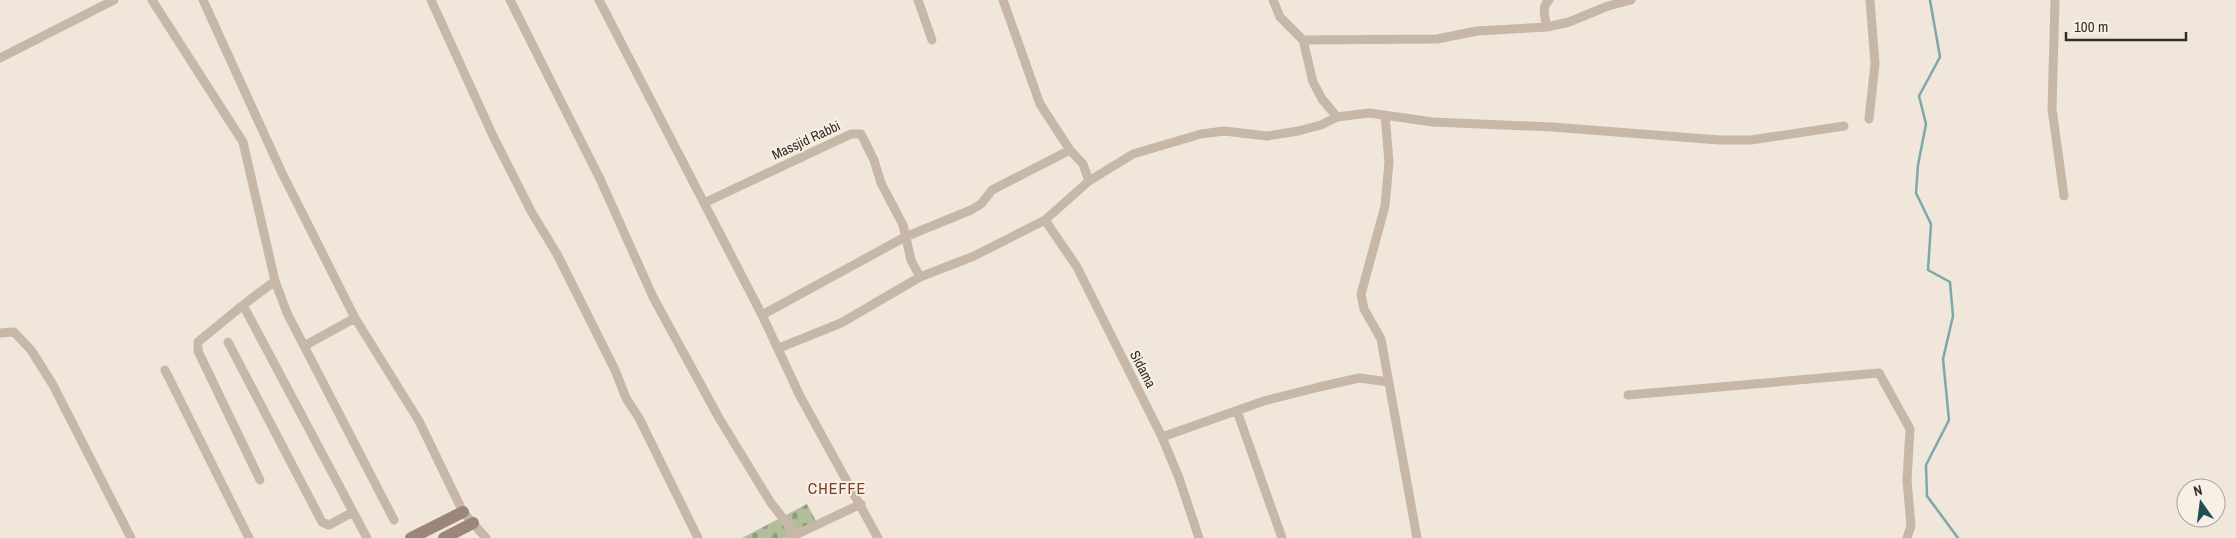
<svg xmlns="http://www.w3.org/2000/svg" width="2236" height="538" viewBox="0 0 2236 538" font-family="'Archivo Narrow',sans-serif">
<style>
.cemetery{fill:url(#cemetery-stones)}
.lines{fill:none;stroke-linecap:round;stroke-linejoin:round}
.stream{stroke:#7ba8ab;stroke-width:2.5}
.street{stroke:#c7b7a7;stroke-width:9}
.secondary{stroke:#9b8679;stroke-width:12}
.labels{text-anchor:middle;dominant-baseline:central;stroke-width:4;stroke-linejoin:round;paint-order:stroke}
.street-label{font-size:14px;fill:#342c27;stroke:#f8f0e6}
.quarter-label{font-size:16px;letter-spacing:1px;fill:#7e3c25;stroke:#f8f0e6}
</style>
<defs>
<pattern id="cemetery-stones" width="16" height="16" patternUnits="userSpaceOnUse" patternTransform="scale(1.25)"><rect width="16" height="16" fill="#b2be9b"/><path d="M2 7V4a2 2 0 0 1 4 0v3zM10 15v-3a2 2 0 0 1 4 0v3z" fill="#929b7e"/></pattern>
</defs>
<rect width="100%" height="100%" fill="#f0e6da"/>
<path class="cemetery" d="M807,504L816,521L783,538H742Z"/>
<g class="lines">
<path class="stream" d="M1930,0L1940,57L1919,96L1926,124L1918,165L1916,193L1931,224L1928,270L1950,282L1953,316L1943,359L1949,420L1926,465L1927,496L1958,538"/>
<path class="street" d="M152,0L243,142L275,281L287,313L394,520
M203,0L282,173L355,318L419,421L463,512L486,538
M431,0L493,136L532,213L557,254L615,370L626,398L639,418L698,538
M510,0L601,181L653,297L719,418L771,503L796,535
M599,0L762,315L800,396L878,538
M918,0L932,40
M1003,0L1040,104L1070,150L1083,164L1089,181
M1273,0L1280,17L1303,40L1313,82L1322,99L1337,117
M2055,0L2052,109L2064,196
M1547,27C1545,18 1541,7 1549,0
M1303,40L1437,39L1477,31L1547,27L1569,22L1608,6L1631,0
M0,58L114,0
M1385,115L1389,162L1385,206L1361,294L1364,309L1381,339L1417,538
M1869,119L1875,64L1870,0
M704,203L851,134H861L874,160L881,183L903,225L911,260L920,277
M1045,220L1077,267L1162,437L1179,478L1199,538
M243,305L367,538
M762,315L905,237L971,210L981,204L992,190L1070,150
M0,333L14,332L31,350L53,385L131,538
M228,342L322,522L329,525L353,512
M304,346L355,318
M779,348L841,323L920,277L974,256L1045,220L1089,181L1133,154L1201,134L1224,131L1267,136L1298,131L1321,125L1337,117L1369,113L1433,122L1552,127L1719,140H1751L1844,126
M165,370L249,538
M1628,395L1879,373L1910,429L1907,480L1911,526L1907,538
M1237,411L1282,538
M1162,437L1264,401L1319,387L1359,378L1389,382
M260,480L198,351V342L243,305L275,281
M789,538L861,504"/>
<path class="secondary" d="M411,538L463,512
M444,538L473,523"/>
</g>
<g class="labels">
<g class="street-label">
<text transform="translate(806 140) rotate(-25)">Massjid Rabbi</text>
<text transform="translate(1143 369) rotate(63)">Sidama</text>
</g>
<g class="quarter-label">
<text x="837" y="488">CHEFFE</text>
</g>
</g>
<g transform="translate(2201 503) rotate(346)"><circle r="24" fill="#f8f0e6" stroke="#aaa29a"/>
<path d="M0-4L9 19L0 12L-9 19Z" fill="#1f4f53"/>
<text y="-8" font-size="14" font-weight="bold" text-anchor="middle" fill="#342c27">N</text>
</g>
<path d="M2066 32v8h120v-8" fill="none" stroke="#342c27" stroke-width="2.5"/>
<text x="2074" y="32" font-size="15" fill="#342c27" stroke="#f8f0e6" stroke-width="4" paint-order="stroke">100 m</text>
</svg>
